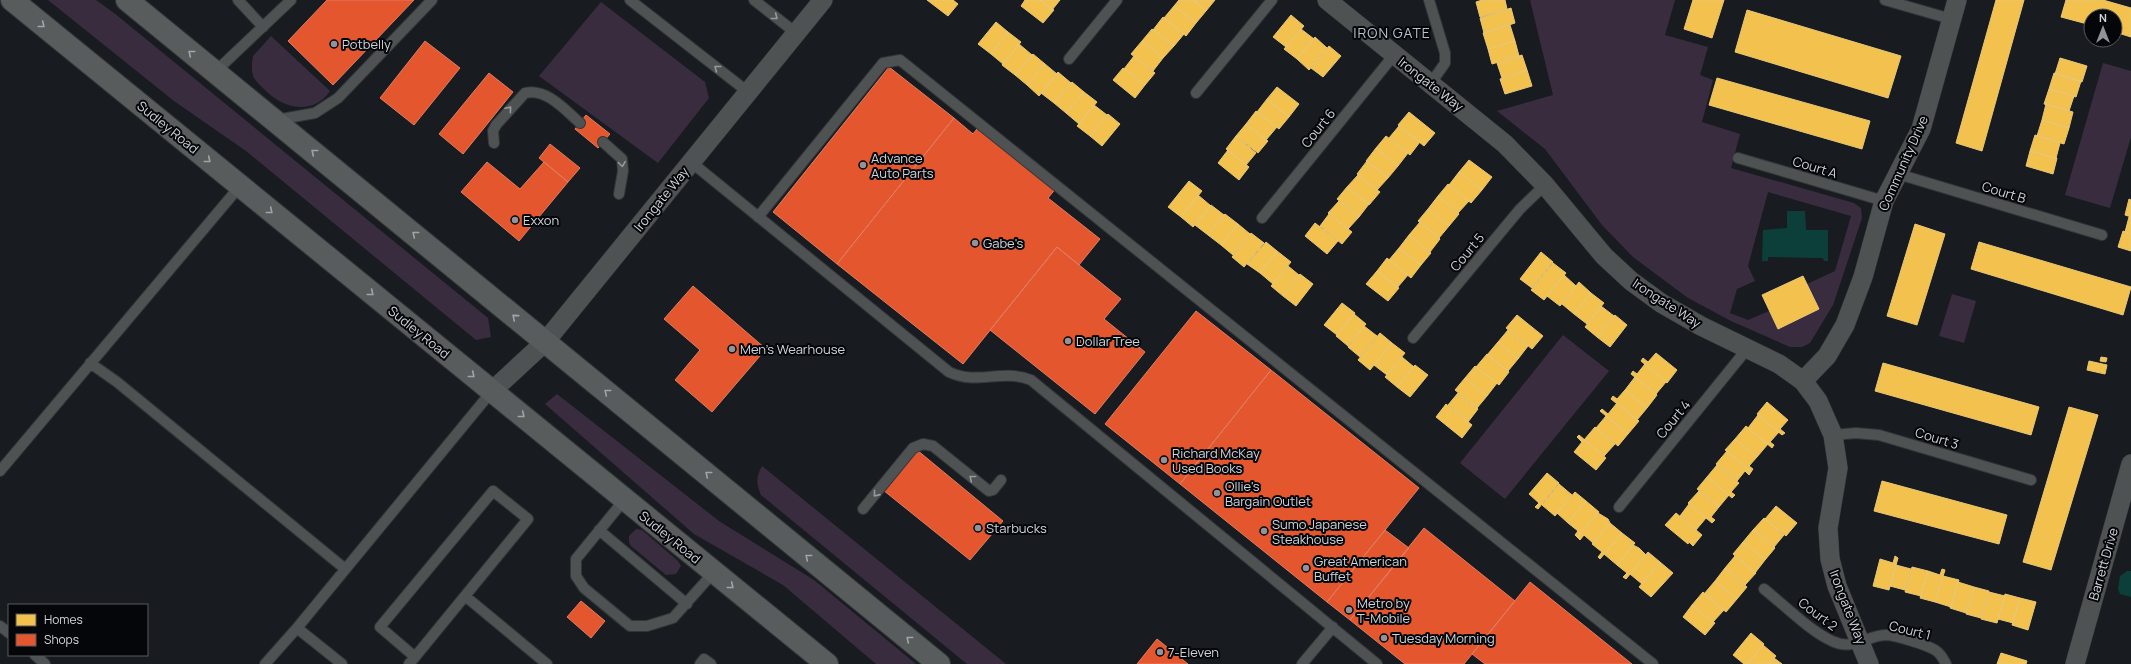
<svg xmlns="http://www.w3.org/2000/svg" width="2131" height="664" viewBox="0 0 2131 664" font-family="Manrope,sans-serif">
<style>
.green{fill:#392c3f;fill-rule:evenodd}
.water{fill:#0c3f39}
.homes{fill:#f2c14e;stroke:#e8c778}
.shops{fill:#e4572e;stroke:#de7d62}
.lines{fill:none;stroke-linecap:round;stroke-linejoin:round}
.lane-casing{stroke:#333639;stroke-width:12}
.street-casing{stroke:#333639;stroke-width:20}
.primary-casing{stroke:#333639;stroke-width:24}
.lane{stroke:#4f5252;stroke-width:10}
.street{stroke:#4f5252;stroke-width:19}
.primary{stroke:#595c5d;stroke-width:22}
.oneway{stroke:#969a9d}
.oneway2{stroke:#a0a5a9}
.poi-dot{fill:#90949a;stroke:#040609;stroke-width:1.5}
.labels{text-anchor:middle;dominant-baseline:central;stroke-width:4;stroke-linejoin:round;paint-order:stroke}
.poi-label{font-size:13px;fill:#d0d5db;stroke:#040609;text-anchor:start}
.street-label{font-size:13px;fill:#d0d5db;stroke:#040609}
.neighbourhood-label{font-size:14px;letter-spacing:1px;fill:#b7c1cd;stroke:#040609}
</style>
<rect width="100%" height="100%" fill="#181c20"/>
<path class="green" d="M48,0H96L114,13L488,318L491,337L476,340L246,151L174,101Z
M1530,0H1675L1665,35L1708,47L1700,75L1713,80L1702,122L1740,134L1731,168L1854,203L1861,208L1862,218L1833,305L1810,343L1802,347H1790L1731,321L1688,298L1633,257L1602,225L1545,149L1497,111L1553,95ZM1768,192L1851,216L1835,271L1807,284L1778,329L1769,311L1748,320L1730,313L1737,289L1755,281L1748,266Z
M601,2L705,82L709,98L658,163L539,76Z
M271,36L330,91C313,116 283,109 264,89C260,85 254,80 253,75C251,69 252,62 253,56Z
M2103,63L2131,71V137L2110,208L2065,195Z
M1952,294L1976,301L1964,343L1939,336Z
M1563,335L1609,371L1505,499L1460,463Z
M557,394L719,521L814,580L916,664H876L783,585L694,534L545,404Z
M762,466L1006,664H967L761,495C756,483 756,477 762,466Z
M636,529L642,530L678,561L681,566L676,574L666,575L631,546L629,542V536Z"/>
<path class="water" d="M1787,211H1805L1806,230H1828V261H1824L1823,258L1768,257V261H1762L1763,230L1787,228Z
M2127,571H2131V597L2120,594L2118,589L2120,576Z"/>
<path class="homes" d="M927,0H953L958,4L948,16Z
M1025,0H1040L1054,10L1043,23L1021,6Z
M1040,0H1060L1052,10Z
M1179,0H1193L1206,11L1196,23L1174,6Z
M1193,0H1215L1206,11Z
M1482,0H1505L1507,9L1480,17L1476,2Z
M1693,0H1724L1712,38L1684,29Z
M1996,0H2024L1982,151L1956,143Z
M2066,0H2103L2131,8V37L2115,32V16H2091V25L2061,17Z
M1174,6L1196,23L1186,36L1164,18Z
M1511,8L1515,23L1484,33L1480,18Z
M1747,10L1901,56L1888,98L1735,52Z
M1291,15L1304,26L1286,47L1273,37Z
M1163,17L1184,34L1174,46L1153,30Z
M996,22L1008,32L991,54L978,44Z
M1510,25L1515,41L1488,49L1483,33Z
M1152,29L1174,46L1163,58L1142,41Z
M1301,29L1314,39L1297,59L1284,49Z
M1008,32L1021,42L1003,64L991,54Z
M1315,37L1327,48L1309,70L1297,59Z
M1142,41L1163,58L1153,71L1131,54Z
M1515,41L1519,56L1492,64L1488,49Z
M1019,44L1032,55L1015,75L1002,65Z
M1329,46L1341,56L1323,77L1311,68Z
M1033,54L1045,64L1027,85L1015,75Z
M1522,55L1527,70L1502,78L1497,63Z
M1134,56L1155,73L1145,85L1124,69Z
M2060,58L2087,66L2082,82L2055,74Z
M1045,64L1057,74L1039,96L1027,85Z
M1123,68L1145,85L1135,98L1113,80Z
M1527,70L1532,86L1505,94L1500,79Z
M1058,72L1071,83L1054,103L1041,93Z
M2054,73L2081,81L2076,97L2049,89Z
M1717,78L1870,121L1862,149L1709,105Z
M1072,82L1084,92L1066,113L1054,103Z
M1277,87L1299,104L1289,117L1267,99Z
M2049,89L2074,96L2069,111L2044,104Z
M1084,92L1097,102L1079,124L1066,113Z
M1267,99L1289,117L1279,129L1257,112Z
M2046,104L2073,112L2069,128L2042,120Z
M1094,105L1107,115L1090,136L1077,126Z
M1256,111L1277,127L1266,140L1246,124Z
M1409,112L1435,133L1424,146L1398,125Z
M1108,114L1120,124L1102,146L1090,136Z
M2042,120L2069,128L2064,144L2037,136Z
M1246,124L1268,141L1258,153L1236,136Z
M1399,126L1420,142L1410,155L1389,138Z
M2035,135L2060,143L2056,158L2030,151Z
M1236,136L1256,153L1246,165L1226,149Z
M1386,136L1408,153L1398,166L1376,148Z
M1376,148L1398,166L1388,178L1366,161Z
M1228,150L1249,167L1239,180L1218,163Z
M2030,151L2057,158L2053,174L2026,166Z
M1469,160L1492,177L1482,190L1459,172Z
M1367,161L1388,178L1377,190L1357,174Z
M1459,172L1482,190L1471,203L1449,185Z
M1358,175L1380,192L1369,205L1347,187Z
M1189,181L1202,191L1181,217L1168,207Z
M1448,184L1469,201L1458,213L1438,196Z
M1347,187L1369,204L1359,217L1337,199Z
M1198,195L1211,206L1193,227L1181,217Z
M1438,196L1459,214L1449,226L1428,209Z
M2129,199L2131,200V217L2125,215Z
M1339,201L1359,217L1348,229L1328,213Z
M1211,205L1224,215L1208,235L1195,225Z
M1428,209L1449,226L1439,238L1418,221Z
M1225,214L1238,224L1221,245L1208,235Z
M1329,214L1352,232L1342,244L1320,226Z
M2129,217H2131V234L2125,232Z
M1420,222L1440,239L1430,252L1409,235Z
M1315,223L1338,241L1327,254L1305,236Z
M1238,224L1250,234L1233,255L1221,245Z
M1915,224L1945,234L1917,325L1887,316Z
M2123,231L2131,234V251L2118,247Z
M1251,233L1264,243L1244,267L1232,257Z
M1409,235L1431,253L1421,265L1399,248Z
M1266,242L1277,251L1260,273L1247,264Z
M1979,242L2131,287L2123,315L1971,269Z
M1399,248L1421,265L1411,278L1389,260Z
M1277,251L1291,262L1273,284L1260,273Z
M1541,252L1553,262L1532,288L1520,279Z
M1387,258L1408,275L1397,288L1377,271Z
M1553,263L1566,273L1544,300L1531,290Z
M1288,266L1299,275L1283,296L1271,286Z
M1377,271L1399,288L1388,301L1366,284Z
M1300,274L1313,284L1296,306L1283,296Z
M1564,275L1576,286L1560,306L1547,296Z
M1803,276L1819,309L1778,329L1762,295Z
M1579,282L1591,293L1574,314L1562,304Z
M1591,293L1604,303L1587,324L1574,314Z
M1342,303L1355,313L1337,335L1324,325Z
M1601,306L1614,316L1597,337L1585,327Z
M1354,314L1366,324L1348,346L1336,336Z
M1517,315L1543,336L1532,349L1506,328Z
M1615,315L1627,325L1610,347L1597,337Z
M1364,326L1377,336L1360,357L1348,347Z
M1508,330L1528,346L1518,359L1498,342Z
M1380,333L1392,343L1370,370L1358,360Z
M1498,342L1518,359L1508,371L1487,355Z
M1392,343L1405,353L1387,375L1374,365Z
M1656,353L1677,370L1667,383L1641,361L1643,358L1648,362Z
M1487,354L1509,372L1499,385L1476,367Z
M1402,357L1414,367L1397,387L1385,377Z
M2101,357L2107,358L2106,362L2100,361Z
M2089,361L2107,365L2105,374L2087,370Z
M1883,363L2039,407L2031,435L1875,391Z
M1645,364L1666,382L1656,394L1631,374L1633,371L1637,374Z
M1415,365L1428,375L1410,397L1397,387Z
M1475,366L1497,383L1487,396L1465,378Z
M1635,377L1657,395L1647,408L1625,390Z
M1465,378L1487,396L1477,408L1455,390Z
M1625,390L1647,408L1637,420L1611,399L1613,396L1617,399Z
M1458,393L1478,409L1468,422L1448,405Z
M1767,402L1788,420L1780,429L1785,433L1782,435L1757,414Z
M1617,403L1639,421L1628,434L1600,411L1602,409L1608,414Z
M1446,404L1472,425L1462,438L1436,417Z
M2069,407L2098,415L2051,570L2023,562Z
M1758,415L1779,432L1770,442L1774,445L1772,448L1748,428Z
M1606,416L1628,434L1618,446L1596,428Z
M1746,426L1768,444L1757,457L1735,439Z
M1595,427L1615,444L1604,456L1584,440Z
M1579,435L1606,458L1596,470L1574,452L1582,442L1577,437Z
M1735,439L1757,457L1749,466L1753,469L1751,472L1725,450Z
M1727,451L1751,472L1749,475L1745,471L1737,481L1716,464Z
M1717,465L1739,483L1731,492L1735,495L1732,498L1707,477Z
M1547,473L1559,483L1538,509L1535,507L1539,503L1529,494Z
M1707,477L1729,495L1719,507L1697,489Z
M1882,481L2007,515L1999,544L1874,511Z
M1559,484L1572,495L1555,516L1542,505Z
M1699,491L1719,507L1711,517L1715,520L1712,523L1688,503Z
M1575,492L1586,501L1568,523L1557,513Z
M1586,501L1599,512L1577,537L1575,535L1578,531L1568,523Z
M1689,504L1706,518L1696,530L1680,516Z
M1776,506L1797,523L1786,536L1765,519Z
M1598,513L1608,519L1610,523L1593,543L1584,535L1580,540L1577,537Z
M1676,513L1702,535L1693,546L1689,542L1688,544L1665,525Z
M1764,518L1784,535L1774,547L1753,530Z
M1610,523L1622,533L1600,559L1598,557L1602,552L1592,544Z
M1753,530L1775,548L1765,560L1743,542Z
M1622,533L1635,543L1617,565L1604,554Z
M1743,542L1765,560L1755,573L1733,554Z
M1633,545L1639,548L1646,555L1626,579L1623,577L1627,573L1617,565Z
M1648,552L1660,562L1642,584L1630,574Z
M1735,556L1756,573L1745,585L1725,568Z
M1895,556L1898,558L1889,590L1873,586L1880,559L1893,563Z
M1660,562L1673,573L1651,597L1639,587Z
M1896,565L1911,569L1905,590L1890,586Z
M1912,567L1928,571L1921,596L1905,592Z
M1725,568L1747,587L1737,599L1715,581Z
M1942,569L1945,570L1935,602L1920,598L1928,571L1940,575Z
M1943,576L1959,580L1951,607L1935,602Z
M1715,581L1737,599L1726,612L1704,594Z
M1958,582L1974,587L1966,613L1950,608Z
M1974,587L1989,591L1981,618L1966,614Z
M1703,592L1724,610L1713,622L1692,605Z
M1989,592L2005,596L1997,623L1981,619Z
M2005,594L2020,598L2013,623L1998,619Z
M2020,598L2036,602L2028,630L2012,625Z
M1692,605L1715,623L1705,635L1683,617Z
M1751,633L1764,644L1747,664H1744L1733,655Z
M1763,645L1776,656L1769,664H1747Z
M2001,653L2027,661L2026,664H1997Z
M1774,658L1782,664H1769Z"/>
<path class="shops" d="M327,0H414L333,85L288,41Z
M425,41L460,68L414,125L380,98Z
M889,67L954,118L837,264L773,212Z
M489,73L513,92L463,154L439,134Z
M586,115L610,134L598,148L575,129Z
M954,118L973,134L980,125L1057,187L1048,198L1100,239L1079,265L1057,247L963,364L837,264Z
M550,144L580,168L568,182L539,158Z
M487,162L520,189L544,162L568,182L519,241L461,192Z
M1057,247L1121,299L1104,319L1145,352L1095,414L990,330Z
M693,286L766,349L712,412L675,380L700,350L664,319Z
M1196,311L1271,370L1180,484L1105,424Z
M1271,370L1419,488L1327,602L1180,484Z
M917,450L1003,521L970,560L883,490Z
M1424,528L1515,601L1464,664H1405L1350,620Z
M1385,530L1409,548L1350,620L1327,602Z
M1530,582L1632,664H1485L1472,654Z
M581,601L605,621L591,638L567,617Z
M1157,639L1188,664H1137Z"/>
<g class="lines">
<g class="lane-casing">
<path id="lane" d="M238,0L263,27
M630,0L748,92
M754,0L796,33
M1429,0L1445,53V63L1431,83
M1885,0L1951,19
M1069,59L1117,0
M215,72L291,0
M1196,93L1272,0
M276,120L315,113L338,98L432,0
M603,142L622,159L623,171L619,194
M494,143L493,131L496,125L525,93C547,88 565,110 580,123
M1738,158L1884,201
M691,162L949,372C979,386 1000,368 1031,380L1377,664
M1898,174L2102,235
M758,217L883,63L900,60L1653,664
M1262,218L1394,55
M1413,338L1520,209L1545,185
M90,363L117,382L344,568
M1833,435L1856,433L1879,435L2031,480
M0,471L240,186
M625,499L576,559V576L584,588L630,626H647L673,618L714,572
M1619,507L1747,349
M863,509L913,448L923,444L933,446L989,491L993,490L1001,480
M599,530L687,604
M1764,589C1783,604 1811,632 1832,641C1853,651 1866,636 1885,635C1895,635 1927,645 1935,650C1940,653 1943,658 1946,664
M465,596L547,664
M0,626L9,633
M297,628L342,664
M35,655L45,664
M265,664L297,628L492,391
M409,664L415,657L528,519L493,491L380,627L415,657
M700,664L704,659L711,664
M1302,664L1333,627"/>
</g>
<g class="street-casing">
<path id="street" d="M1327,0L1505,144L1545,185L1604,256L1631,281L1661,303L1701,326L1779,364L1803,381L1818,401L1833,435L1838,468L1828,528L1830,559L1837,586L1869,664
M1803,381L1827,356L1845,325L1863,277L1884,201L1921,129L1957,0
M492,391L545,342L823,0
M2075,664L2131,464"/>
</g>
<g class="primary-casing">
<path id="primary" d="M12,0L827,664
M127,0L939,664"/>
</g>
<use href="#lane" class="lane"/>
<use href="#street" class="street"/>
<use href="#primary" class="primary"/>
</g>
<defs><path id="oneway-chevron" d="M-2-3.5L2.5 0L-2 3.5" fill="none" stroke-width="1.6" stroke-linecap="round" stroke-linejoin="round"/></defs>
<g class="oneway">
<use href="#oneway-chevron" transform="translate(775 17) rotate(38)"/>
<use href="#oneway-chevron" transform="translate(717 68) rotate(-142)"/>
<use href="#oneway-chevron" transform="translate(509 109) rotate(-50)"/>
<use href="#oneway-chevron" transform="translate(622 164) rotate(82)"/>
<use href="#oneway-chevron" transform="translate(972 478) rotate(-141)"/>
<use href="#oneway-chevron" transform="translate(876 494) rotate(129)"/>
</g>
<g class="oneway2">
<use href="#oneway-chevron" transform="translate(42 25) rotate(39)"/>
<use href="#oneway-chevron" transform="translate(191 53) rotate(-141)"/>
<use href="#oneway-chevron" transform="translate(314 152) rotate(-141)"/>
<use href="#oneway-chevron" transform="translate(208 160) rotate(39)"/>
<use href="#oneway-chevron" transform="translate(270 211) rotate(39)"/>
<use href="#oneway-chevron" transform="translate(415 234) rotate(-141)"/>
<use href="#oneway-chevron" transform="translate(371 293) rotate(39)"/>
<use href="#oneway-chevron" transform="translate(515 317) rotate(-140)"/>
<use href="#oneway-chevron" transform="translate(472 375) rotate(39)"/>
<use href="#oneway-chevron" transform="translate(607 392) rotate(-141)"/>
<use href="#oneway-chevron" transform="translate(522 415) rotate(39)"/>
<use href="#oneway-chevron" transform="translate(708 474) rotate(-141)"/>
<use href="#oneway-chevron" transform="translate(808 557) rotate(-141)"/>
<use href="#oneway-chevron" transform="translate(731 586) rotate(39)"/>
<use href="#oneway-chevron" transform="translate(909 639) rotate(-141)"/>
</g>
<g class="poi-dot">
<circle cx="334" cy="44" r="4"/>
<circle cx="863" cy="165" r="4"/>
<circle cx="515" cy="220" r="4"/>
<circle cx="975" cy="243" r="4"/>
<circle cx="1068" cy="341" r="4"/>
<circle cx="732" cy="349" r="4"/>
<circle cx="1164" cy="460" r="4"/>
<circle cx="1217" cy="493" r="4"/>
<circle cx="978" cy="528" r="4"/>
<circle cx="1264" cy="531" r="4"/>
<circle cx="1306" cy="568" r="4"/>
<circle cx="1349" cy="610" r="4"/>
<circle cx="1384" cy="638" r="4"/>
<circle cx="1160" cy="652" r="4"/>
</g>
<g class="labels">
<g class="poi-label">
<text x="342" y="44">Potbelly</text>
<text x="871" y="158">Advance<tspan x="871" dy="15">Auto Parts</tspan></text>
<text x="523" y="220">Exxon</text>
<text x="983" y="243">Gabe's</text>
<text x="1076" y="341">Dollar Tree</text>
<text x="740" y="349">Men's Wearhouse</text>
<text x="1172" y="453">Richard McKay<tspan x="1172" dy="15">Used Books</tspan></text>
<text x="1225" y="486">Ollie's<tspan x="1225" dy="15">Bargain Outlet</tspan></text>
<text x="1272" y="524">Sumo Japanese<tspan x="1272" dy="15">Steakhouse</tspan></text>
<text x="986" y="528">Starbucks</text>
<text x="1314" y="561">Great American<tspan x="1314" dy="15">Buffet</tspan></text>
<text x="1357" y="603">Metro by<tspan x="1357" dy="15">T-Mobile</tspan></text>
<text x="1392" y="638">Tuesday Morning</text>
<text x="1168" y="652">7-Eleven</text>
</g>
<g class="street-label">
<text transform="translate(1431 84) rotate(38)">Irongate Way</text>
<text transform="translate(168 127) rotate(39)">Sudley Road</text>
<text transform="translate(1318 128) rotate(-51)">Court 6</text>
<text transform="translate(1903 163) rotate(-66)">Community Drive</text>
<text transform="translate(1815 167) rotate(17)">Court A</text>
<text transform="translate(2004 192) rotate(17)">Court B</text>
<text transform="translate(661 199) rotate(-51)">Irongate Way</text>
<text transform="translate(1467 252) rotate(-50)">Court 5</text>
<text transform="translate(1667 303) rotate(33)">Irongate Way</text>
<text transform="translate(419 332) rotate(39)">Sudley Road</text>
<text transform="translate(1673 419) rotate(-51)">Court 4</text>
<text transform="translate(1937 438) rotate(17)">Court 3</text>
<text transform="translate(670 537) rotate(39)">Sudley Road</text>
<text transform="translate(2103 564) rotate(-74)">Barrett Drive</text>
<text transform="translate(1848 607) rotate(69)">Irongate Way</text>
<text transform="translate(1818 614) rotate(37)">Court 2</text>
<text transform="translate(1910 630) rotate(14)">Court 1</text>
</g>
<g class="neighbourhood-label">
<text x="1392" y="32">IRON GATE</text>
</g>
</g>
<rect x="8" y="604" width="140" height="52" fill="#040609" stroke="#56595d"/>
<rect x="16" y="614" width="20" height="12" fill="#f2c14e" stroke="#56595d"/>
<text x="44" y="624" font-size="12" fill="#d0d5db">Homes</text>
<rect x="16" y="634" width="20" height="12" fill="#e4572e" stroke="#56595d"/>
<text x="44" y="644" font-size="12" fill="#d0d5db">Shops</text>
<g transform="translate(2103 28)"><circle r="19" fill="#040609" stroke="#56595d"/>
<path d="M0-3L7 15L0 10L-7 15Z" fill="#90949a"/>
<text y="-6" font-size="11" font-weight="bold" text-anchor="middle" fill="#d0d5db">N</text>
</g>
</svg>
